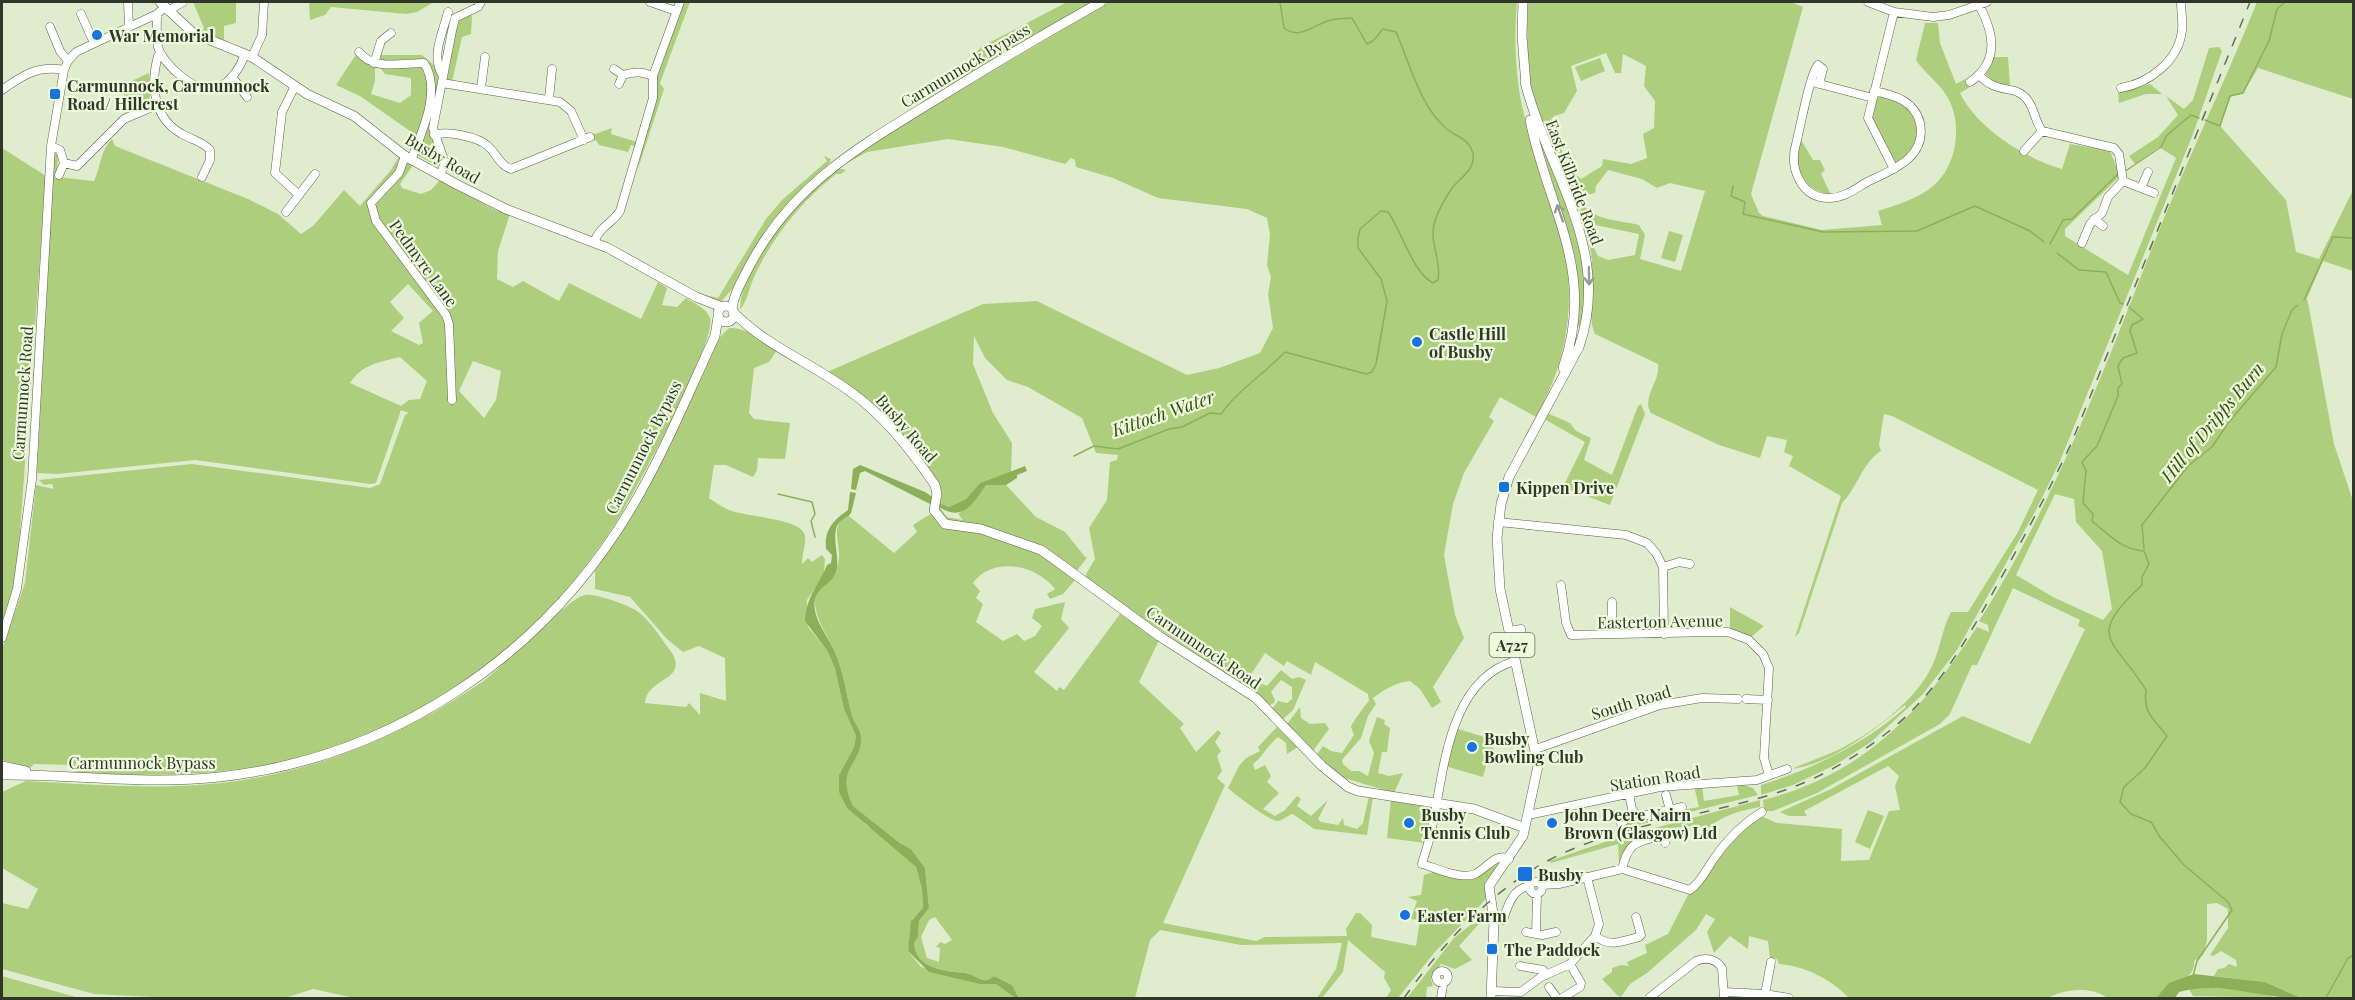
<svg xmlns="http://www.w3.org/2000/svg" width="2355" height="1000" viewBox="0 0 2355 1000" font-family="'Playfair Display',serif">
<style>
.green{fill:#adce7d;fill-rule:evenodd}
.water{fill:#8daf59}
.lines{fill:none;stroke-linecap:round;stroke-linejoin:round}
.stream{stroke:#8daf59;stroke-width:1.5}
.minor-casing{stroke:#576248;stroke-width:9}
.major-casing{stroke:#576248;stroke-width:10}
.minor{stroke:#fff;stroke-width:8}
.major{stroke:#fff;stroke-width:9}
.rail{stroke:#646d5b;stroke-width:1.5;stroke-dasharray:10 10;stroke-linecap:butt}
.oneway{stroke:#989a94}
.poi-dot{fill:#1873dc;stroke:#ecfadb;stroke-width:2}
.labels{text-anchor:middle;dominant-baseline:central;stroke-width:4.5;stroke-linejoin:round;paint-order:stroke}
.shield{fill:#ecfadb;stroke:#68715f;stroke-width:1.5}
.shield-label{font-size:15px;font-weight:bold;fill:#30362a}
.poi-label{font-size:16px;font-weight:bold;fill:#30362a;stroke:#ecfadb;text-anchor:start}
.street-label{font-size:16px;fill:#30362a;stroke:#ecfadb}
.water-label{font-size:18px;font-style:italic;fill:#374c0d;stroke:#ecfadb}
</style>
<rect width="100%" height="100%" fill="#dfedce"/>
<path class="green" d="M193,2H236V23L224,26V41L202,32L204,28Z
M309,2H434L417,12L406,14L331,7L325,15L310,20Z
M683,2H690L660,83L664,89L638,169L657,75Z
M1067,2H1093L945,89L981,47Z
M1109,2H1517C1514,35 1515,73 1522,106C1532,149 1551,190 1561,233C1577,297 1569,359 1536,417L1500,397L1489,417L1494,421L1464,473L1453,504L1444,555L1455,615L1464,638L1433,687L1441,702L1432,708L1420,689L1410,681C1396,682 1384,690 1373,698L1376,704L1368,716L1361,738L1342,760L1343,764L1351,771H1359L1368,776L1374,753L1369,741L1377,717L1385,720L1384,724L1390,728L1387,752H1382L1378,773L1389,776L1403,773L1394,793L1341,777L1317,754L1323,746L1331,751L1342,753L1354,735L1351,727C1352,723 1366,704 1369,701L1368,694L1315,662L1311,675L1287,661L1284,666L1265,653L1244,685L1116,601L1085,576L1095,559L1089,528L1107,500L1110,462L1117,460L1118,455L1096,453L1082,418L1028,387L1007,380L985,358L974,336L973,364L993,413L1012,443L1011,472L980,483L966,499L949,507L939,503C951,466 854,393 827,372L983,304L1037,301L1187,375L1219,368L1260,353L1273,328L1268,294L1271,277L1267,265L1270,234L1267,218L1247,209L1158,198L1113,178L1076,167L1075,160L1071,158L1065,164L1003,147L948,139L867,152L842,166L870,144Z
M1528,2H1791L1803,7L1751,194L1759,213L1763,216L1822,230L1882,225L1878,211C1896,205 1917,199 1932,187C1957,167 1963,125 1948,98C1939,82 1925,74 1916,60L1925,23H1938L1940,43L1956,84L1965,79L1970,87L1960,93C1977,129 2027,159 2062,169L2070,144L2110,151L2120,176L2065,229V236L2128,275L2176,158L2159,147L2135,164L2129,156L2158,137L2178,115L2166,96L2184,109L2193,100L2209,48L2219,47L2222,51L2193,134L2060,461L2035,512L1957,650L1923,694L1871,742L1835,765L1793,785L1761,795V785C1815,768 1864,744 1906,707L1905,705C1873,731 1833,763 1792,769C1807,762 1823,757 1838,750C1871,734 1911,704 1929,672C1940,653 1941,631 1951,612H1968L2018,532L2038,490L1892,416L1884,414L1879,445L1881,451C1863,462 1857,488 1842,503L1799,633L1795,637L1841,496L1789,466L1793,456L1784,452L1787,440L1767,436L1760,458L1719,445L1651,413C1641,397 1661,381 1658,364L1595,334C1586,315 1595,278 1591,253C1584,211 1563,170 1547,131L1551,130L1556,144L1560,143L1566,166L1581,179L1602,166L1603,159L1631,164L1647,158L1643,134L1654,128L1655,101L1644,86L1646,66L1623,54L1621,73H1615L1606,53L1571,66L1577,91L1564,113L1554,116L1548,124H1543C1524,97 1527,34 1528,2ZM1608,170L1642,179L1657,188L1670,183L1705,191L1681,271L1640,259L1645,235L1639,225C1619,220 1584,220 1580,196L1595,193L1596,186ZM1595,225L1639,234L1635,255L1608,260L1598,256L1594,248Z
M2257,2H2353V99L2258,68L2243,93L2231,96L2220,126L2286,200L2296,252L2319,259L2353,190V271L2323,261L2307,298L2309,308L2334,444L2353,501V998H2301L2265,982L2214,976L2218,969L2224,968L2229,964L2237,967L2236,960L2221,951L2213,956L2210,955L2228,928V909L2217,903L2207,904V940L2203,955L2194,961C2196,982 2166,984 2156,998H2107C2092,986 2064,989 2048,998H1849C1831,979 1805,966 1779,964L1777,959L1770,958L1768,941L1749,936L1748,949L1730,936L1714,953L1707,932L1715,919L1706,914L1696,930L1647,973L1630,984L1621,997L1618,996L1602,979L1612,972V968L1621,965L1629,966L1627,962L1647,953L1645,945L1668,934L1688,895L1693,892C1713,863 1732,835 1761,816L1777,823L1842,829L1841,861L1869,860L1889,811L1900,810L1895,786L1899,776L1888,766L1804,811L1807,816H1789L1780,812L1831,789L1963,716L2030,744L2085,629L2078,626L2080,620L2013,588L1977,665H1972L1950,714L1940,724L1817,793L1773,811H1764L1763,800C1865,774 1921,712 1977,627L1989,632L1988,625L1979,621C2053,505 2102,376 2152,248C2185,164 2224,84 2257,2ZM2055,494L2074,499L2076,522L2102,551L2112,609L2103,620L2053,597L2016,575Z
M469,14L472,16L471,34L462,37L452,82L446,79L456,19Z
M357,53L375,66V81L371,94L400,103L411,95V78L385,74L380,67L420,66L427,71L429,95L417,136L360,96L336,85Z
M381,55H422L435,66L440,79L431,131L441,158L437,166L417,155C422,136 446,78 427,63C417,55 392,61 380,62Z
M1994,57H2008L2010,85H1997L1986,75Z
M1600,58L1605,71L1581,81L1575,67Z
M149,73L150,95L148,104L125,114L123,85Z
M2150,84L2162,94H2146L2119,103L2118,92Z
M1877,96H1883L1908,106C1921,129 1922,149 1896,163L1871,121Z
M612,128L611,134L637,142L635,146L631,145L628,152L599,145L596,140L594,141L592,135Z
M1539,138L1582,245L1585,302L1580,327L1576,325L1578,281L1575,257Z
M1800,138L1813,160H1820L1825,170L1821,174L1831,195C1799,188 1791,168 1800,138Z
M112,139L115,146L248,199L278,214L301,234L313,226L344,190L360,206L391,170L399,156L395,174L370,201L376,217L377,198L406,160L413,165L400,184L402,188L421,194L431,190L440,180L495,210L510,214L498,251L497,279L513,287L523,281L559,301L569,283L641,319L658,282L667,288L662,305L677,307L686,298C694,303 706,308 710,318C718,341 629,504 611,530C591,560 568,589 543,615C510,649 471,681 430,705C417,713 402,718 389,725C284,775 189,778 75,773L74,765L34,764L30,768L2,760V649L25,583L36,485L54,489L52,484L44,485L39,480L192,464L370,488L380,484L405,415L409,413L401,410L376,483L370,484L195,460L57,474L37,473L54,153H58L57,177L94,181C102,164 99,153 112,139ZM408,284L433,311L419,323L423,343L419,345L391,331L404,318L390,302ZM400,357L427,381L420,399L409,400L401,406L350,383C362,364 380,362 400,357ZM473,361L501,371L496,400L484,418L459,391Z
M2,148L46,176L18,559L15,585L2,623Z
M824,156L831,159L829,164L805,185L774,220L753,251L732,289L721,302L693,292L718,298L766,219L782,200L827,161Z
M836,168L846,170L841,174H836C802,201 773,236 755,275C749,287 748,300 740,310C741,256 799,202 836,168Z
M1669,231L1683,235L1675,262L1661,258Z
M729,328C748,327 762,341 777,350L769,362L754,368L749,413L754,419L790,423L785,459L758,458L757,470L753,477L726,465H714L709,498C715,502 722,507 729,510C745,517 803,518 805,536C806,544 802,555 802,564L808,558L812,562L822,555L825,559L824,574L807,600L808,627L828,652L835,669L844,709L856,736L854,747L839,775V792L866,825L883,836L916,867L922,889L923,909L912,919L908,951L921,967L980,984H996L1015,998H354L313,989L285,998H172L94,994L2,969V903L28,909L38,889L2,868V792L26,781C100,785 176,792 249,779C333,765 411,730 482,682C503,667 569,597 585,595C595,593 628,605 637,611C650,620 662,640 672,653C688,681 647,677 645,703L686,707L689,703L700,715V693L726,701L725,658L699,646L683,652L667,639L630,597L595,589V570L642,499L719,338Z
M1641,404L1645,414L1610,505L1563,487L1585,442L1544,419L1547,413L1570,423L1576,431L1591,438L1584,460L1612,475L1638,406Z
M986,485H1006L1036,517L1065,532L1086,558L1089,555L1076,572V579L1063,594L1050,599L1047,594L1055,589C1036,564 992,556 973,583L980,591L976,598L983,604L976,622L1003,641L1017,634L1024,641L1035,636L1042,626L1032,618L1035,609L1065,602L1061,619L1069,628L1034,672L1057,691L1059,687L1064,690L1120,614L1159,640L1139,682L1184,724L1180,728L1196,752L1218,730L1221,733L1215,742L1221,751L1217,756L1222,771L1217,778L1225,785L1163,923L1256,941L1265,937L1347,936L1346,929L1356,913H1360L1372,925L1371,937L1416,946L1420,920L1411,919L1417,901L1408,897L1421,895L1424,875L1437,871L1464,877L1503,859L1485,882L1486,899L1434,953L1398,998H1386L1391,990L1384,978L1385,972L1348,940L1343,972L1322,998H1317L1336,969L1342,943L1241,945L1160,930L1150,940L1135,998H1019L1012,985L994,976C982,986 978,975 965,973C944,971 916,969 914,943L918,937L919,921L929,908L925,868L911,849L900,843L853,806C834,765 862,766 861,738C861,731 854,723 852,717C846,694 844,672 834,650C827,634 817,622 815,604C813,585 839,577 839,558C840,545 834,535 839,522L849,516L894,553L917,532L913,525L940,508L947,517L963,520L958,514L970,505ZM935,917L952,940L945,944L940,942L936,947L940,948L939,962L927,958L921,937L929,920Z
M1730,607L1764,626L1751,637L1730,629Z
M1281,670L1292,679L1299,677L1306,680L1293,710L1282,720L1272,709L1278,701L1287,703L1292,699V687L1281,680L1271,692L1275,700L1274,703L1268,706L1250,691L1262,684L1267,686Z
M1300,707L1301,718L1310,724L1325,723L1329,729L1313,751L1287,724Z
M1277,727L1298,747L1287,754L1286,743L1278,737C1267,746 1263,756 1253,764L1255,770L1265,765L1271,776L1267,782L1279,793L1263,809L1275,816L1285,810L1297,796L1301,799L1297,806L1311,816L1328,800L1318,819L1321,822L1338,825L1343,818L1344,825L1357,829L1363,823L1369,796L1373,797L1367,835L1314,829L1293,814C1287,815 1282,822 1276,821C1268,819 1235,795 1228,788L1239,766L1246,758L1260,751L1258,747Z
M1458,729L1491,739L1495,756L1489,755L1483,777L1445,766Z
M1743,785L1753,788L1758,795L1622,829L1621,826L1636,818L1699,807L1694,786H1702L1704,801L1739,795L1737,786Z
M1391,799L1433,805L1425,843L1387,838Z
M1760,800V807C1741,810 1721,816 1707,829C1688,819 1656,835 1636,840L1619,865L1618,844L1551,863L1549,861L1617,838Z
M1868,810L1884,816L1870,849L1855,842Z
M1489,910V920L1478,925L1459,946L1472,960L1455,969L1441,964L1431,979L1433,986L1427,987L1426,998H1407L1454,938Z
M2,976L79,998H2Z
M2193,987L2246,990L2278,998L2193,996L2189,989Z"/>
<path class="water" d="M860,465L925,492L934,498L932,505L865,471L860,473L856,490L851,489L853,469Z
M1025,466L1027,471L1017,475V478L1006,485H986C971,507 962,522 937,506L939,503L949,507L966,499L980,483Z
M850,492L856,493L851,513C848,518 841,519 838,524C830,539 842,558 835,574C831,584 818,587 815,599C811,616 827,635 834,650C844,672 846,694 852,716C854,723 861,730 861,737C863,765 834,766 853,806L900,843L911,849L925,868L929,908L919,921L918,937L914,943C916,969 944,971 965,973C978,975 982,986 994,976L1012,985L1019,998H1015L996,984H980L929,972L908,951L911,921L923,908L922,889L916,867L847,808L839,792V775L854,747L856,736L844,709L835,669L828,652L805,621C807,594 818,587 827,565L831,563L832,555L826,549C824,529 834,520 848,510Z
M2194,974L2265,982L2301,998C2260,999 2220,980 2179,992L2175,998H2156L2169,983Z"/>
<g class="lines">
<path class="stream" d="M2205,120L2220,126L2230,96L2243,93L2269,41L2277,9L2285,2
M2124,172L2161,147L2167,135L2191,115L2199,118
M1733,186L1731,196L1745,202L1743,214L1823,232L1917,231L1975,206L2030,231L2044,242
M2050,244L2063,220L2072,219L2119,173
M2057,253L2079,270L2106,272L2120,303L2123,304
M2304,300L2333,237L2354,238
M2129,307L2143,319L2132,325L2130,331L2137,353L2123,358L2118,366L2122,384L2118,388V396L2097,446L2082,462L2086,471L2083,503L2093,514L2092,521C2108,534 2122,550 2144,551L2149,564L2142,577V585C2084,639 2114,638 2146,690C2143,714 2154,719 2167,736L2145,768L2124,787L2120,802L2131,814L2151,822L2160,837L2184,865L2228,902L2232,910L2197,961L2193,976
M1074,456L1094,446L1118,449L1169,429L1182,427L1210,413L1221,414C1238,390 1265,373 1285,352L1366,374L1372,372L1376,364L1387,301L1381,279L1358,248V238L1360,229L1381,211L1388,212C1403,233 1412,272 1433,283L1438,280C1442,260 1428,241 1435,221C1438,211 1446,197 1452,188C1460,178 1476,169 1473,154C1469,138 1457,137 1448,130C1420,108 1410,63 1396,32L1383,29L1373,41L1367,44L1352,18C1345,19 1336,18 1328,21C1311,26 1300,40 1284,28L1280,2
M778,494L812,502L815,514L811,521L815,537
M2144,549L2142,525L2188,466L2212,447L2228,423L2276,367L2282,334L2292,310L2298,305
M2326,998L2348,958L2354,955"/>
<g class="minor-casing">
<path id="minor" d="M128,2L129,27
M650,2L676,11
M1868,2L1894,12L1933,17L1949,15L1987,2
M168,11L183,2
M1894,12L1868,118L1894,169
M81,14L94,43
M157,14C157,24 156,37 158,47C163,65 201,99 220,87C233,79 240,68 245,54
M50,27L60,51L68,61
M359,52C374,71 402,63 424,63C442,90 422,132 411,160
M158,56C150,85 153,118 182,134C192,140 202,141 210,150V160L202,177
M252,57L262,35L264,2
M374,63L381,41L391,33
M614,69L623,75
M1979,75C1998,95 2011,84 2025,97C2035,107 2034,120 2042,131
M443,76C430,56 443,33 448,12
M233,78L247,97
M1970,82C2000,61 1994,33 1979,5
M442,83L560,102L571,111L584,140
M1816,83L1873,98
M619,84L623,75C635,71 642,72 653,76
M1819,84L1823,69L1818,65C1810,73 1800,129 1796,144C1789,168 1801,198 1829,198C1844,198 1855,189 1867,182C1892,170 1927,158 1920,123C1915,101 1894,95 1874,91
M295,86L282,112L275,173L298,194
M481,88L485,57
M2121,88C2149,83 2179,61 2182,30C2183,21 2181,11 2181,2
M2,90C23,75 38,65 64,70
M549,99L552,69
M2042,131L2114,148L2119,154L2123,181L2154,193
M434,135C446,130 478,137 488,146C496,153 500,166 511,169L590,137
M51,146L60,150L64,163L77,166L124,119L157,105
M2024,151L2042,131
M405,156L399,173L371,203L376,221L446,315L449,324L452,400
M59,175L64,163
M440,175L445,163L433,128L452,31L455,18L478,7L481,2
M2141,188L2148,172
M286,212L315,174
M2094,219L2103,226
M594,242C601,225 611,225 620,211L653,98V76L680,2
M2082,243L2090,224L2102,213L2108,197L2123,181
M1498,522L1626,535L1647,543L1656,553L1663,567L1664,634
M1663,567L1679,562L1690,564
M1561,585L1566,623L1571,635L1713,632H1728L1749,640L1763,654L1769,668L1764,758L1769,775
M1612,602V634
M1509,631L1521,629L1524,647L1513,650
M2,638L17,589L32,479L51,146L64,70L68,61L76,52L157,14L164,8
M1746,699L1768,700
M1536,749L1660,705L1702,698L1738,699
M1629,794L1632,809L1638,817L1682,807
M1666,795L1670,810
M1528,815L1660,787L1757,780L1787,769
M1621,823L1635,814
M1509,859C1496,852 1486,869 1475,874C1461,880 1436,868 1422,864C1425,852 1430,840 1432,828C1444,772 1448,680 1515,661
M1622,869C1629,840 1637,843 1663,835L1665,843
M1587,877L1599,924L1595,936
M1530 888a6 6 0 1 1 12 0a6 6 0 1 1-12 0Z
M1542,885L1559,884L1622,869L1690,890C1701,882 1706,870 1713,860C1726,841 1742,824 1762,812
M1503,920C1508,905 1513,888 1530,886
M1526,932L1542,935L1556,932
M1536,934L1537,894
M1520,966L1543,970L1546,975
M1436 977a6 6 0 1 1 12 0a6 6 0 1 1-12 0Z
M1549,987L1557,998
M1492,991L1521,992L1541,977L1570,964L1595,936C1611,948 1622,941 1639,937L1641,935L1636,917
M1724,992L1765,994L1789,998
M1765,994L1771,962
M1441,998L1443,985
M1562,998L1580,987L1581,983L1570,964
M1649,998L1696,961C1706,957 1716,959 1722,968L1724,998"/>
</g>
<g class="major-casing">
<path id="major" d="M160,2L193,33L252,57L307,94L354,116L405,156L456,184L506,209L608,248L696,297L722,307
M1523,2L1522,36L1526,85
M1530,120C1548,210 1597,271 1563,368
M718 314a8 8 0 1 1 16 0a8 8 0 1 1-16 0Z
M732,309C734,293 742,281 749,267C791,186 857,148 932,102C988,67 1044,34 1101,2
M733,312C765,345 811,363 848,390C884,415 911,450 935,485L937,494L934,510L945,524L981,529L1041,550L1051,557L1159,636L1256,698L1322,766L1348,787L1358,791L1474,809L1525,828
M2,766L26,771
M2,775C74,774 146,785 219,777C392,758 543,657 632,507C664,453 688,394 715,336L718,317
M1491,998L1494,921L1489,886L1523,836L1538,766L1500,589L1497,538L1501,504L1509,477L1579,347C1613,250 1548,173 1525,82"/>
</g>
<use href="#minor" class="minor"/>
<use href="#major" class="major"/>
<path class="rail" d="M1404,998C1444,942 1494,887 1557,856C1628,822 1710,816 1785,790C1822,777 1858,756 1888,732C1939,692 1970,634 2001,578C2026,534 2049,490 2071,444L2250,2"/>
</g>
<defs><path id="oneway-shaft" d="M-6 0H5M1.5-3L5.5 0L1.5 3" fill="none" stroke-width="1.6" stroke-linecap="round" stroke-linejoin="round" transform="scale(1.5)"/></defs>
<g class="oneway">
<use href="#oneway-shaft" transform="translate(1560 213) rotate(-109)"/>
<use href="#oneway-shaft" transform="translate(1589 276) rotate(89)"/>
</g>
<g class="poi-dot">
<circle cx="97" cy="35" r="6"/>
<rect x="49" y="88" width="12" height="12" rx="3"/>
<circle cx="1417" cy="342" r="6"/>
<rect x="1498" y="481" width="12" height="12" rx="3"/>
<circle cx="1472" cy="747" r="6"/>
<circle cx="1409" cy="823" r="6"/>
<circle cx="1552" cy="823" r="6"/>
<rect x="1517" y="866" width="16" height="16" rx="3"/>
<circle cx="1405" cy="915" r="6"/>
<rect x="1486" y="943" width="12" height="12" rx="3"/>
</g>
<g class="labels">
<rect class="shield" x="1489.5" y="633" width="45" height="24" rx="4.5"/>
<g class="shield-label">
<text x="1512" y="645">A727</text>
</g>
<g class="poi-label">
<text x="109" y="35">War Memorial</text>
<text x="67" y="85">Carmunnock, Carmunnock<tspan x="67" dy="18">Road/ Hillcrest</tspan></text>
<text x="1429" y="333">Castle Hill<tspan x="1429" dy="18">of Busby</tspan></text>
<text x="1516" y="487">Kippen Drive</text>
<text x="1484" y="738">Busby<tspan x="1484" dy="18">Bowling Club</tspan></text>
<text x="1421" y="814">Busby<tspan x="1421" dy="18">Tennis Club</tspan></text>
<text x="1564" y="814">John Deere Nairn<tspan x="1564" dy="18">Brown (Glasgow) Ltd</tspan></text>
<text x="1538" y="874">Busby</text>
<text x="1417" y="915">Easter Farm</text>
<text x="1504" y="949">The Paddock</text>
</g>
<g class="street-label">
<text transform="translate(965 65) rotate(-31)">Carmunnock Bypass</text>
<text transform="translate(443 158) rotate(30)">Busby Road</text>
<text transform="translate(1575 182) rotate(69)">East Kilbride Road</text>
<text transform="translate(424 263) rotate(54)">Pedmyre Lane</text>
<text transform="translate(22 393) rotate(-86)">Carmunnock Road</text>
<text transform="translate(907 428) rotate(49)">Busby Road</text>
<text transform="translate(643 447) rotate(-63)">Carmunnock Bypass</text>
<text transform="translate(1660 621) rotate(-1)">Easterton Avenue</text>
<text transform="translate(1204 647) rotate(34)">Carmunnock Road</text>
<text transform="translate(1631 702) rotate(-17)">South Road</text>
<text x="142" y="762">Carmunnock Bypass</text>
<text transform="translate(1655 778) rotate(-9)">Station Road</text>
</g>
<g class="water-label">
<text transform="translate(1163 413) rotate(-19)">Kittoch Water</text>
<text transform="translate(2212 422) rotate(-50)">Hill of Dripps Burn</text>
</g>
</g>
<rect width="2355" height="1000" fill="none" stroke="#30362a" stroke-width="6"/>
</svg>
